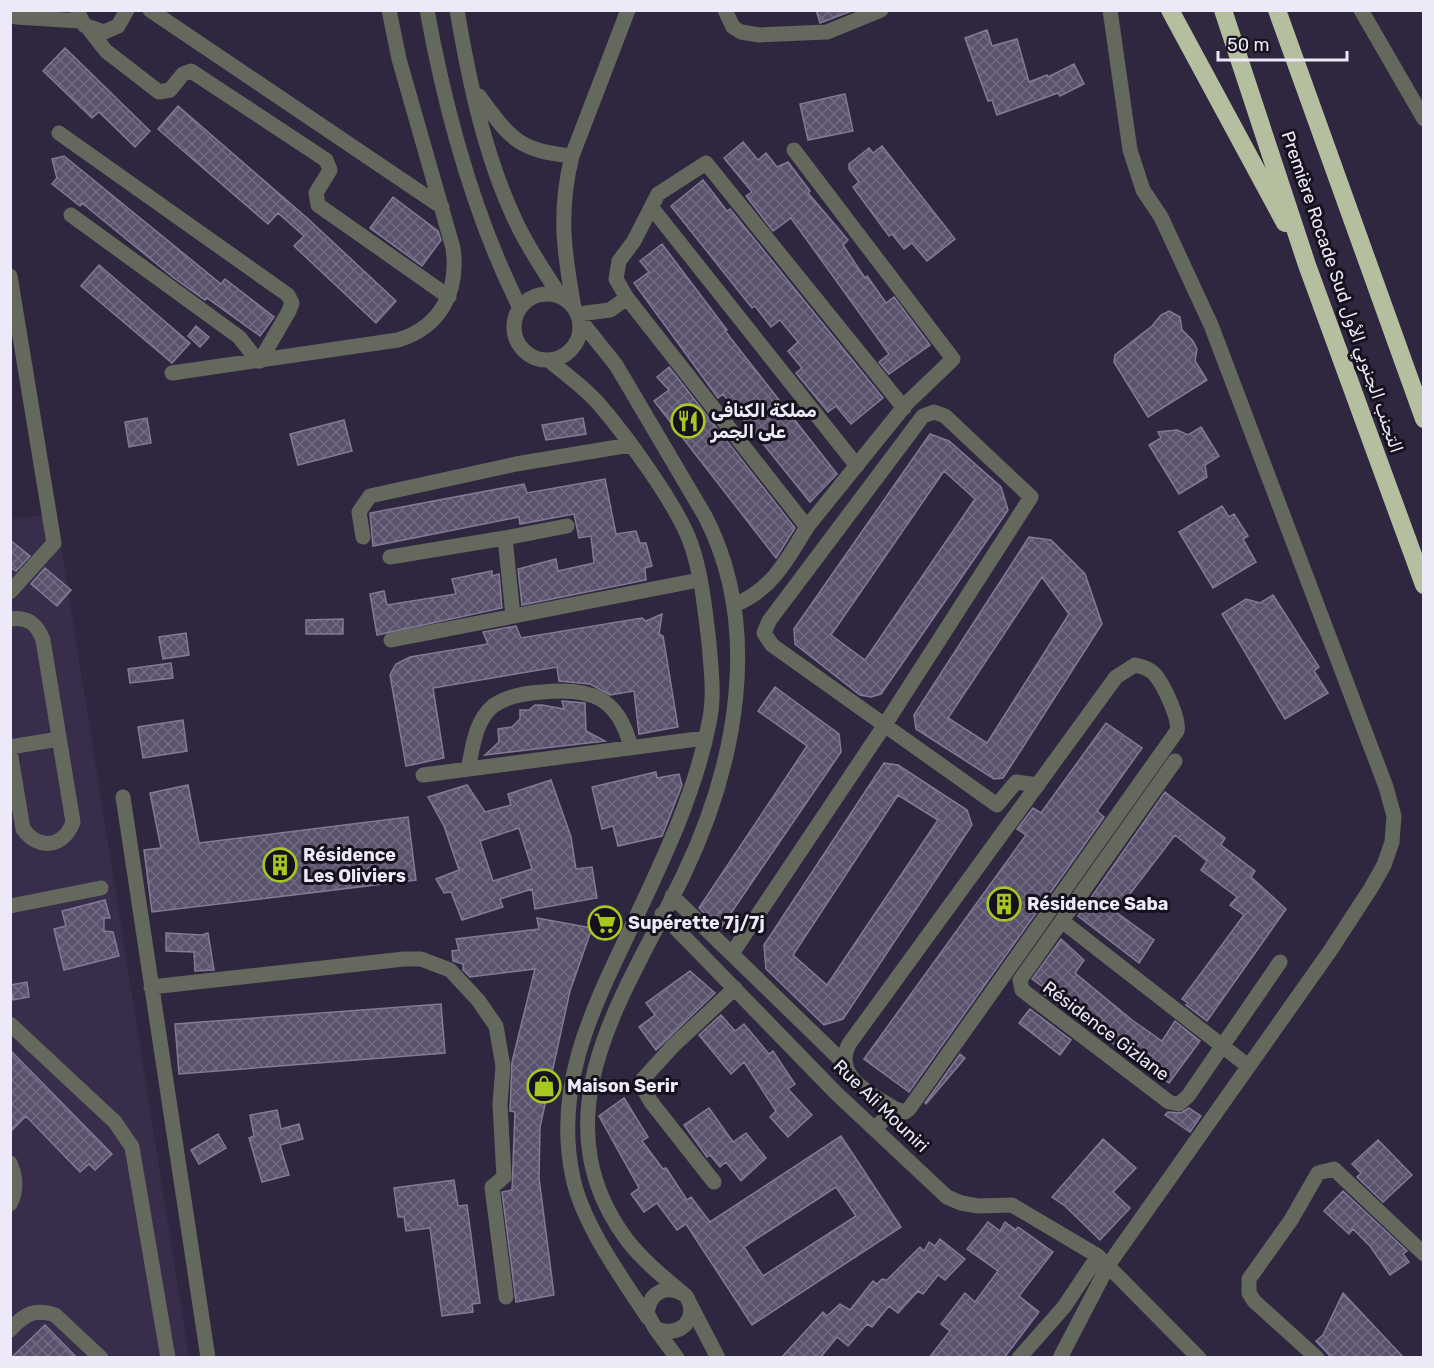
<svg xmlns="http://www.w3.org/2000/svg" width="1434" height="1368" viewBox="0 0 1434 1368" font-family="Rubik,Cairo,sans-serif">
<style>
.built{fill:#382d4b}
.building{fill:url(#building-cross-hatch);stroke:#837a96;stroke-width:1.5;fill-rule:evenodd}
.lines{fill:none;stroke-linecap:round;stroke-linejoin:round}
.minor{stroke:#65695d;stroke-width:15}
.highway{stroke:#b5bfa0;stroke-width:18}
.labels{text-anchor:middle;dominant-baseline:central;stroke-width:6;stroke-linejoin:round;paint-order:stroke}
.street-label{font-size:18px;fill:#eee9f9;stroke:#16121d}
.poi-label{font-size:18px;font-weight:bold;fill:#eee9f9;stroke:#16121d;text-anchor:start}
</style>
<defs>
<pattern id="building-cross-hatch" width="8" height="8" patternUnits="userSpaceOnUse" patternTransform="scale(1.5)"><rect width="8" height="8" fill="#5a526c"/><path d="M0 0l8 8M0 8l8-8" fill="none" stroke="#726b82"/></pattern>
</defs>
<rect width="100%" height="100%" fill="#2f273f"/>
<path class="built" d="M56,514L189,1357L11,1358V519Z"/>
<path class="building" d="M816,10H854L820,23Z
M987,30L992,46L1017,39L1029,82L1047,75L1048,77L1074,64L1084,84L1060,96L1058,93L997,115L992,100L988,101L965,38Z
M65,48L150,131L135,147L99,112L92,118L43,71Z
M845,94L853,131L808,140L800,104Z
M178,106L306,217L396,301L376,323L294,246L304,236L278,213L268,224L158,129Z
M743,142L758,160L766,153L777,167L788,162L810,191L808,193L848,240L843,245L865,278L867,276L886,303L894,297L930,345L889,374L879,362L889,354L791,218L773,231L746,196L752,192L724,158Z
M882,146L955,239L927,261L912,243L904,249L892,234L889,236L853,187L859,182L849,169V164L869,148L873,153Z
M64,156L221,284L225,279L274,317L260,336L207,298L205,300L174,278L82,203L80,206L52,184L57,178L52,159Z
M703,180L727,211L730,209L883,398L851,424L836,406L828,412L796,373L802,368L788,351L798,342L780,320L771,327L755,306L752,308L671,206Z
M393,197L438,231L441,240L422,266L370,228Z
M662,244L727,330L725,331L837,474L810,502L723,394L718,398L634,283L649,272L640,261Z
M99,265L190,343L172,363L81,286Z
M1169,311L1180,317L1182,330L1193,341L1197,349L1195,361L1207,380L1148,417L1114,362L1115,355L1152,326L1161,315Z
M196,326L209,337L200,347L188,336Z
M669,367L795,528L776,558L654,401L669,390L657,377Z
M147,418L151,443L129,447L125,422Z
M583,418L586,434L546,440L542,425Z
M344,420L352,451L298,465L290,434Z
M1201,427L1219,456L1205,465L1207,477L1179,494L1149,445L1161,438L1158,432L1177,430L1188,435Z
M930,434L949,441L1001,487L1008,510L881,694L871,697L860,695L795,644L794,629ZM944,471L975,499L865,660L831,635Z
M605,479L616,534L636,531L640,543H646L652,566L645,568L646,580L522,605L518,569L556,559L558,571L594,563L591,536L579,538L574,514L520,524L519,517L373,546L370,513L524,484L527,493Z
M1222,506L1229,517L1234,514L1248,536L1243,539L1256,562L1213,588L1179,532Z
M1029,537L1051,540L1085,574L1102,624L1003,778L994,779L916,729L914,715ZM1042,577L1069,614L987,743L948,718Z
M10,540L30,556L16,571L10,567Z
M45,568L71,590L57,606L31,584Z
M492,571V576L499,574L502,608L377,635L370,594L384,591L387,605L456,594L452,579Z
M1273,595L1319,667L1314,671L1328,693L1285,719L1222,614L1246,599L1260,603Z
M662,614L659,634L663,636L678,727L639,734L634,691L610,695L590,684L559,681L557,667L433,688L444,758L406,766L390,675L396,664L410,657L488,644L483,632L516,626L521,638L642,618L646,621Z
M343,619V634H306V620Z
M186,633L189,655L163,659L159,637Z
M171,663L173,678L130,683L128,669Z
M775,687L839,734L841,752L720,929L699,908L807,746L758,711Z
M562,701L585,703L586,731L605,741L485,755L499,742L498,729L512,727L520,719V710H529L535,705H542L564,709Z
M183,720L187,751L143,758L138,727Z
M1106,723L1142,748L1097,811L1104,817L909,1092L864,1059L1026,835L1017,829L1033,808L1041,813Z
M884,763L898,765L967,810L972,825L843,1019L824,1025L766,969L764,945ZM898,795L938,820L827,985L793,955Z
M656,772L657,778L679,774L682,785L662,836L618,846L613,826L602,829L592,787Z
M551,780L571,837L576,869L592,867L597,898L535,909L532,889L500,899L503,907L462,920L451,892L444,893L436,879L459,870L444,826L428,797L467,785L485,812L511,805L508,794ZM519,828L532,869L493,881L480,841Z
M188,785L199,843L408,817L416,880L152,912L144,850L161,848L150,793Z
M1165,792L1225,838L1221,845L1255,871L1251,877L1286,909L1207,1021L1186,1005L1188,1003L1182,999L1244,915L1230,905L1237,897L1201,870L1207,861L1175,835L1116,912L1154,940L1139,963L1078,916Z
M105,900L110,918H104V931L113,932L119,956L64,970L54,929L66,926L62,911Z
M537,918L592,928L570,991L540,1127L539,1178L554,1295L516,1302L502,1192L512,1190L515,1112L510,1111L512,1062L535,969L470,977L463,970V964L453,961L452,951L459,950L456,939L539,929Z
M166,933L202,935L208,933L214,970L195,971L194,952L166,951Z
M1061,939L1084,960L1075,973L1132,1020L1162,1041L1175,1021L1200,1041L1169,1083L1042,993L1046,989L1032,979Z
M690,971L715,993L656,1050L639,1027L655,1015L646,1003Z
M27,982L29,997L13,1000L10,985Z
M441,1004L445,1053L179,1074L175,1024Z
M1030,1009L1071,1040L1060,1055L1019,1023Z
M721,1015L735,1031L744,1024L769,1054L773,1051L795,1084L788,1089L812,1115L788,1137L770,1117L776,1111L744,1062L731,1074L699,1035Z
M10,1050L112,1154L95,1170L89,1164L80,1172L26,1116L10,1132Z
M960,1054L965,1058L926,1104L925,1103Z
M624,1098L648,1137L642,1141L663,1169L666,1168L687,1200L691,1197L710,1222L841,1136L901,1227L752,1325L686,1224L677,1230L657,1203L644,1212L631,1194L639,1188L599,1116ZM836,1187L856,1216L763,1276L744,1247Z
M709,1108L733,1142L746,1133L766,1158L741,1181L726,1162L720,1167L710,1155L707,1157L684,1125Z
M1189,1108L1201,1116L1190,1132L1165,1115L1168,1112L1181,1113Z
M277,1110L281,1129L299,1124L303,1139L280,1145L289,1175L262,1182L249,1138L254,1136L250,1115Z
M218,1134L226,1148L199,1164L191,1150Z
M1103,1139L1136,1168L1113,1192L1130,1208L1100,1240L1065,1206L1052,1197Z
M1378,1140L1412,1175L1383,1202L1357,1177L1361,1173L1352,1164Z
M454,1180L458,1206L467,1205L480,1303L472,1304L473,1312L442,1316L430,1228L406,1231L404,1217H398L394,1188Z
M1343,1191L1407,1251L1403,1254L1409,1262L1390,1275L1370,1246L1353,1229L1349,1234L1324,1211Z
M988,1222L1000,1231L1005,1222L1016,1230L1018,1227L1053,1252L1019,1296L1039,1312L1004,1358H929L950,1331L941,1324L965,1293L975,1302L998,1271L967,1249Z
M940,1239L965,1259L945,1280L938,1275L923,1294L918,1291L898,1313L889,1306L872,1327L867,1324L848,1346L837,1337L820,1358H781L823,1312L827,1316L840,1304L850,1310L873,1281L877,1284L882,1279L887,1280L920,1247L924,1251L929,1242L935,1246Z
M1343,1293L1404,1358H1332L1316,1341L1323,1335Z
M45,1325L77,1358H11Z"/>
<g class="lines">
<path class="minor" d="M77,10L84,25L104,32L118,26L127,10
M150,10L442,207
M427,10C445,109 475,218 520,308
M457,10C469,81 485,157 516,222C528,248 545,272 560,296
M725,10L733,27L741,32L759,35L827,32L881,10
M1361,10L1424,119
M16,17L80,21
M88,28L106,51L159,92L170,90L183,74L191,71L326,160L330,170L316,193L318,205L449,297
M479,96C511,139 517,150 572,156
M59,133L288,295L292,303L289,311L260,361
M794,150L953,359L907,403L807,527L627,298L616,279L619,261L634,241L658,194L706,163L904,408
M652,208L857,466
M71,215L239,337L258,361
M10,276L54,543L10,592
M514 327a33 33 0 1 1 66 0a33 33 0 1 1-66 0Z
M574,308C564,252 558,212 572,156L628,10
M578,314L610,310L627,298
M580,320L616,365L705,516C763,628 736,765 684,874C629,989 533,1114 627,1240C643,1261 666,1279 686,1296C701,1319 678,1340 655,1328L647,1313C650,1291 668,1283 686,1296
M550,361C565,374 584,387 598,403C625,434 678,506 691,544C702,576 705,610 709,643C711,668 715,697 709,723C695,795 661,864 630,930C592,1010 553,1087 573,1178C583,1225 622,1278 648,1318
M172,373L398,340C441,327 459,291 453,248L399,59L389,10
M363,537L359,512L370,496L516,464L630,445
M390,557L505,538
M734,605C772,590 787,560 807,527
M513,616L505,538L567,526
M10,619C28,616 37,624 43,640L73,822C64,847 39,851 23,829L10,751
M391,640L699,580
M10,747L59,739
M1175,761L1020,980L1022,990L1169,1102L1179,1104L1188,1096L1280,962
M468,769C473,747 475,721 493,706C506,696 527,693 542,692C590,687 619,697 631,748
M423,775L705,738
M123,797L208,1358
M672,896L844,1063
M10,906L101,888
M662,914L836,1093L947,1197L961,1203L978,1206L1012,1205L1098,1256L1199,1358
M1062,921L1248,1066
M733,952L884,726L1031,497L945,416L934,412L923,416L769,621L764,633L772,645L997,805L1016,782L1038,785
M151,987L404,959H421L450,970L478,1000L496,1026L503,1066L500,1104L504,1177L492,1187L506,1297
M10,1024L115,1122L132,1147L168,1358
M875,1128L895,1109L905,1112L909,1109L1177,731C1180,719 1164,686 1156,676C1151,669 1143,667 1135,665L1116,677L849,1044C832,1077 872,1094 895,1109
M10,1163C16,1177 17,1191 10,1204
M714,1182L651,1102L643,1088V1079L673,1046L735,988
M690,1304L718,1358
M655,1328L677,1358
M10,1330C24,1314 35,1308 55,1315L101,1358
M1019,1358L1064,1307L1098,1256
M1060,1358L1109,1264L1330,951L1371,888L1384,865L1392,842L1394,816L1386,787L1211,325L1161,217L1143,190L1130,150L1110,10
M1317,1358L1254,1301L1249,1293V1279L1291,1220L1318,1173L1334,1169L1424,1254"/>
<path class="highway" d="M1170,10L1285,223
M1223,10L1307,265L1424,585
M1277,10L1424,419"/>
</g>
<defs>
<g id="restaurant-ring" transform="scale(1.725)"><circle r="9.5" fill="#16121d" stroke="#a6c821" stroke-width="1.5"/><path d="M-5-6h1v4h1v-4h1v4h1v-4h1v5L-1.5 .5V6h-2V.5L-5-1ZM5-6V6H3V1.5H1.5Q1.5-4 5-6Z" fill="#a6c821"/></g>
<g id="building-ring" transform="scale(1.725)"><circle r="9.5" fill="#16121d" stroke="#a6c821" stroke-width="1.5"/><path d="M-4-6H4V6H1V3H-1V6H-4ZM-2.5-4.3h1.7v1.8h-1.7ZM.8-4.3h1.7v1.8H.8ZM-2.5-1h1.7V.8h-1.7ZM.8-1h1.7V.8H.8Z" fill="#a6c821"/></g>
<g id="supermarket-ring" transform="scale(1.725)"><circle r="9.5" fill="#16121d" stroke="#a6c821" stroke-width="1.5"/><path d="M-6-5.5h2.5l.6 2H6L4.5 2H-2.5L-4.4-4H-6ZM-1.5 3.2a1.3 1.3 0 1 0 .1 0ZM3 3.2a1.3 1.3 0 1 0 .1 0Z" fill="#a6c821"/></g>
<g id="shop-ring" transform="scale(1.725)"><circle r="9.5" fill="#16121d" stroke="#a6c821" stroke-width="1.5"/><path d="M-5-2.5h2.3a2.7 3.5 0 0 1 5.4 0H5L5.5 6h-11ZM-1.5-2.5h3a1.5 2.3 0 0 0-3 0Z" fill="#a6c821"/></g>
</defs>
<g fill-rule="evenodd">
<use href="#restaurant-ring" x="688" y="421"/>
<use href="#building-ring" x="280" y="865"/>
<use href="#building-ring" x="1004" y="904"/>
<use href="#supermarket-ring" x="605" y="923"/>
<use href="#shop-ring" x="544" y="1086"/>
</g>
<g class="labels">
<g class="street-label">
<text transform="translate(1342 292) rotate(71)">Première Rocade Sud التجنب الجنوبي الأول</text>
<text transform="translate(1106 1031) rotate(37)">Résidence Gizlane</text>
<text transform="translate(881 1106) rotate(44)">Rue Ali Mouniri</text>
</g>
<g class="poi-label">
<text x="711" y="411">مملكة الكنافى<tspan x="711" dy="21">على الجمر</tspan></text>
<text x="303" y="855">Résidence<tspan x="303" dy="21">Les Oliviers</tspan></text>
<text x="1027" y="904">Résidence Saba</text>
<text x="628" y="923">Supérette 7j/7j</text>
<text x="567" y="1086">Maison Serir</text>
</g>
</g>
<rect width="1434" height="1368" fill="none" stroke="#eee9f9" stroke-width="24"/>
<path d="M1218 51v9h129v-9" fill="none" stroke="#eee9f9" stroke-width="3"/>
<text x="1227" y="51" font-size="18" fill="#eee9f9" stroke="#16121d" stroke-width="4.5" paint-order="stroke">50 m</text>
</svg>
